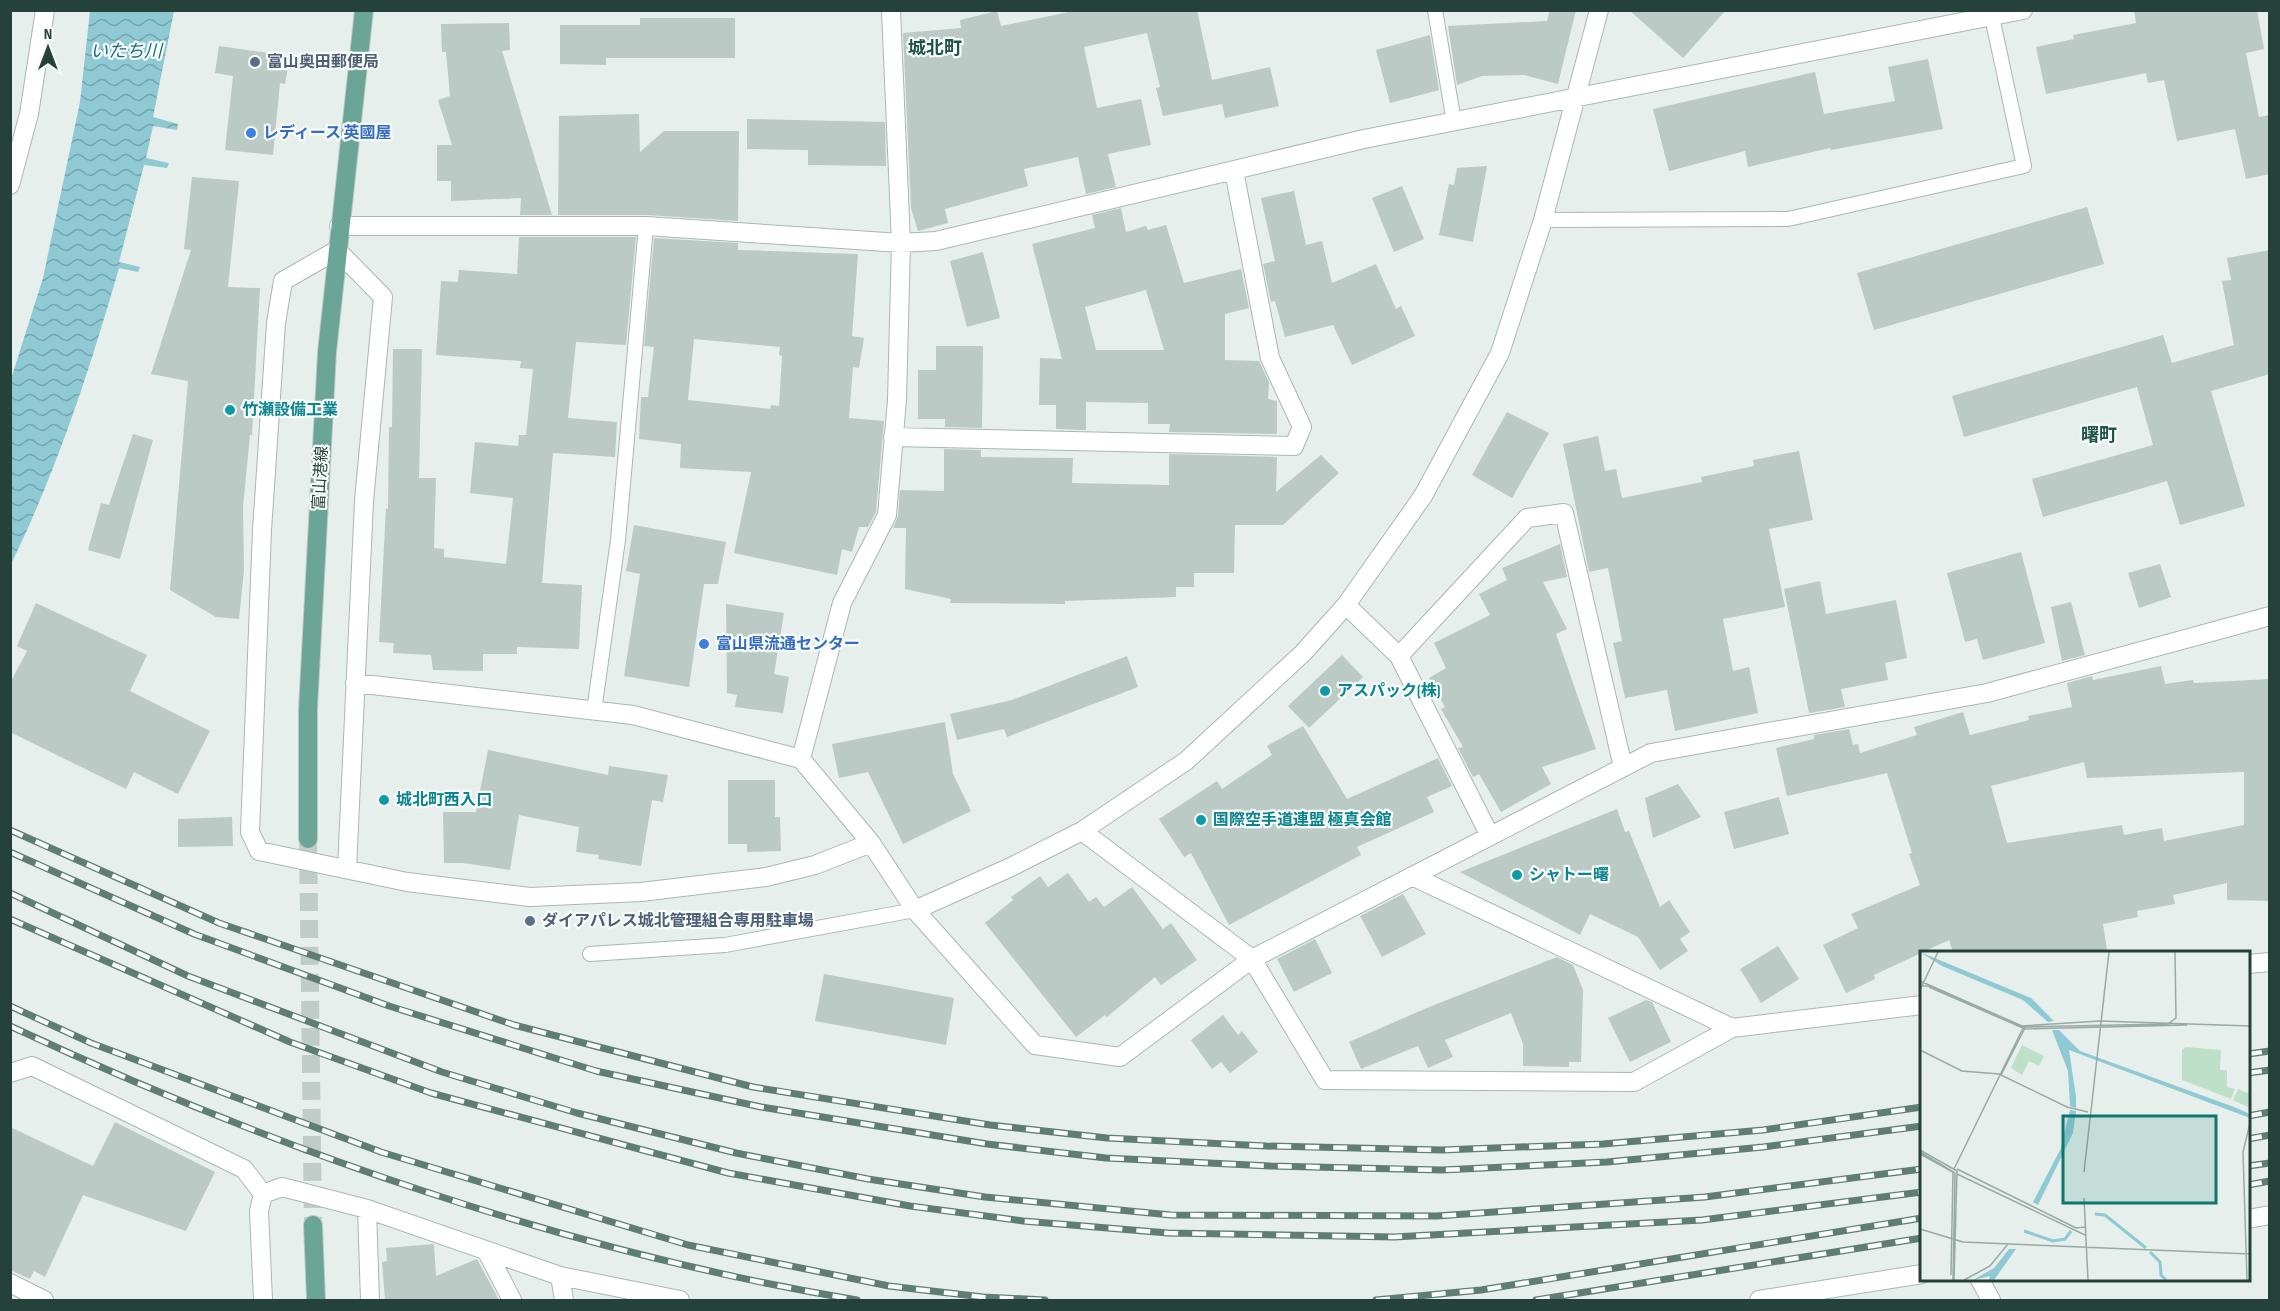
<svg xmlns="http://www.w3.org/2000/svg" width="2280" height="1311" viewBox="0 0 2280 1311" font-family="'Sofia Sans Condensed','Noto Sans JP',sans-serif">
<style>
.water{fill:url(#water-waves)}
.building{fill:#bbcac4;fill-rule:evenodd}
.lines{fill:none;stroke-linecap:round;stroke-linejoin:round}
.primary-tunnel{stroke:#bfccc8;stroke-width:18;stroke-dasharray:18 9;stroke-linecap:butt}
.lane-casing{stroke:#a8b8b2;stroke-width:16}
.street-casing{stroke:#a8b8b2;stroke-width:20}
.primary-casing{stroke:#c2cac8;stroke-width:20}
.lane{stroke:#fff;stroke-width:14}
.street{stroke:#fff;stroke-width:18}
.primary{stroke:#6aa596;stroke-width:18}
.rail-casing{stroke:#5f7d75;stroke-width:7}
.rail{stroke:#f7fbf9;stroke-width:4.5;stroke-dasharray:14;stroke-linecap:butt}
.service-dot{fill:#5c6f8a;stroke:#f7fbf9;stroke-width:2}
.shop-dot{fill:#3f7fe0;stroke:#f7fbf9;stroke-width:2}
.culture-dot{fill:#0f9aa8;stroke:#f7fbf9;stroke-width:2}
.labels{text-anchor:middle;dominant-baseline:central;stroke-width:4.5;stroke-linejoin:round;paint-order:stroke}
.service-label{font-size:16px;font-weight:bold;fill:#4e5e75;stroke:#f7fbf9;text-anchor:start}
.shop-label{font-size:16px;font-weight:bold;fill:#366cbe;stroke:#f7fbf9;text-anchor:start}
.culture-label{font-size:16px;font-weight:bold;fill:#0d838f;stroke:#f7fbf9;text-anchor:start}
.street-label{font-size:16px;fill:#24423a;stroke:#f7fbf9}
.neighbourhood-label{font-size:18px;font-weight:bold;fill:#1f5548;stroke:#f7fbf9}
.water-label{font-size:18px;font-style:italic;fill:#1c6f80;stroke:#f7fbf9}
.inset-river{fill:none;stroke:#8ec9d4;stroke-width:3}
.inset-road{fill:none;stroke:#98aaa4;stroke-width:1.5}
.view{fill:#0f766e;fill-opacity:0.15;stroke:#0f766e;stroke-width:3}
.inset-edge{fill:none;stroke:#24423a;stroke-width:3}
</style>
<defs>
<pattern id="water-waves" width="16" height="10" patternUnits="userSpaceOnUse" patternTransform="scale(1.5)"><rect width="16" height="10" fill="#8ec9d4"/><path d="M0 5q4-4 8 0t8 0" fill="none" stroke="#74a5ad"/></pattern>
</defs>
<rect width="100%" height="100%" fill="#e6efeb"/>
<path class="water" d="M90,11H174L153,117L178,124L177,130L153,126L146,158L169,163L167,168L144,165L119,262L140,267L138,272L119,268C90,369 57,470 11,564V379L43,278L80,102Z"/>
<path class="building" d="M1078,10H1197L1212,80L1270,67L1279,106L1225,118L1222,104L1163,116L1156,88L1160,87L1147,33L1084,47L1097,108L1141,99L1151,145L1108,154L1116,187L1086,194L1078,157L1024,169L1028,186L945,209L948,223L918,231L911,208L903,33L961,28L960,20L997,11L1001,26Z
M1550,10H1576L1558,84L1524,75L1482,76L1457,85L1448,26L1547,21Z
M1629,10H1726L1683,58Z
M2134,10H2257L2264,49L2246,53L2259,117L2270,115V174L2246,179L2235,129L2177,141L2164,80L2148,83L2146,73L2046,94L2036,47L2074,39L2073,35L2136,23Z
M640,18H735V58H606V65L560,64V25H640Z
M509,23L510,50L502,51L552,215H520L521,198L451,201V181H437V145H452L438,100L450,96L446,52H442L441,24Z
M1430,35L1439,90L1390,103L1376,50Z
M219,46L290,56L285,84L280,83L273,155L225,150L233,76L215,73Z
M1928,59L1943,129L1831,150L1830,148L1748,167L1745,151L1669,171L1653,109L1815,72L1824,114L1895,101L1888,67Z
M639,114L640,152L664,131H739L738,221L647,215H558L559,116Z
M747,119L885,122L886,166L808,165V150L747,149Z
M1487,166L1473,242L1439,235L1449,184L1454,185L1457,168Z
M192,177L239,181L228,287L260,288L252,435H250L243,507L244,570L239,619L216,617L170,590L188,381L151,374L191,250L184,249Z
M1402,186L1424,239L1394,252L1372,198Z
M1294,191L1306,245L1322,241L1332,283L1376,264L1396,309L1401,306L1415,336L1352,365L1333,325L1285,337L1275,301L1271,302L1263,264L1275,261L1261,198Z
M2087,207L2104,264L1874,330L1857,273Z
M1121,208L1126,232L1146,226L1148,230L1166,225L1184,283L1241,269L1249,308L1225,314V360L1259,361L1269,382L1268,399L1277,401V434L1169,432L1170,424H1148V403L1086,402V430L1056,429V405H1039L1040,358L1062,359L1032,244L1095,228L1092,215ZM1146,290L1164,350H1096L1085,307Z
M519,237H636L626,345L576,342L568,418L617,422L615,457L553,453L542,583L582,585L579,649L517,647V654H483V671L433,670L431,655L393,653L394,643L379,642L386,508L388,509L389,427H392L393,349H422L419,478H436L434,548L444,549V557L506,564L513,498L470,493L475,442L518,446L519,435H526L533,369L520,368L521,361L436,355L441,281L458,282L459,270L517,274Z
M654,238L738,243V250L858,254L852,336L864,338L859,368L853,367L849,418L884,421L876,512L868,527H859L852,552L842,549L837,575L734,553L751,472L680,468L681,444L639,439L641,397H648L654,347L644,346ZM694,339L780,347L779,355L782,356L779,406L771,405L770,409L688,400Z
M2270,250V374L2211,391L2245,506L2180,525L2167,481L2043,517L2032,479L2153,445L2137,387L1964,437L1952,396L2163,335L2172,363L2234,345L2222,281L2231,280L2227,258Z
M983,252L1000,318L967,327L950,261Z
M936,346H983L982,428L945,427V419H918V370H936Z
M1507,412L1549,433L1512,498L1472,475Z
M133,434L153,440L120,559L88,550L101,503L109,505Z
M1598,436L1605,471L1616,469L1622,498L1702,482L1701,477L1754,466L1753,460L1799,451L1813,520L1769,529L1785,607L1723,619L1733,671L1749,667L1758,713L1675,731L1667,690L1625,698L1613,643L1622,641L1608,568L1589,572L1563,444Z
M944,449L981,450V457L1073,458L1072,483L1169,485V454L1277,457L1276,492L1321,455L1339,473L1283,525H1235L1234,573H1194V587H1176V597L1065,601V604L950,603L951,599L905,589L906,528H893L898,516L900,490L944,491Z
M634,525L726,542L718,584H704L689,687L624,676L640,574L626,571Z
M1560,544L1567,577L1543,582L1567,629L1556,634L1596,749L1542,767L1551,784L1501,812L1479,774L1473,777L1458,748L1463,747L1441,709L1445,707L1429,678L1446,668L1434,643L1490,615L1479,594L1507,580L1502,568Z
M2021,552L2045,643L1983,660L1977,639L1965,642L1947,573Z
M2160,564L2171,597L2139,608L2128,573Z
M1820,581L1826,614L1896,600L1907,658L1885,663L1888,680L1841,689L1845,707L1809,713L1784,589Z
M2071,602L2085,655L2062,661L2051,607Z
M36,603L147,655L130,691L210,731L178,794L134,772L126,789L10,732V683L27,651L17,646Z
M726,604L784,613L774,674L789,677L783,713L735,707L737,695L727,693Z
M1342,655L1363,677L1309,728L1288,706Z
M1127,656L1138,687L1007,737L1004,729L957,740L950,714L1012,700Z
M2161,666L2165,684L2193,680L2194,683L2270,679V901L2227,900V883L2173,895L2175,904L2137,911L2138,917L2103,924L2107,950L2087,952H1953L1949,940L1874,975L1875,979L1846,993L1823,945L1858,928L1851,914L1920,885L1909,854L1912,853L1887,773L1787,796L1776,748L1814,739V735L1849,729L1853,745L1858,744L1860,753L1917,735L1914,727L1963,712L1970,735L2029,720L2028,716L2072,707L2067,683L2092,676L2093,680ZM2084,762L2087,778L2244,772V825L2164,841L2162,828L2124,835L2122,825L2007,843L1991,786Z
M945,722L953,774L971,811L903,844L868,772L839,778L832,744Z
M1303,726L1347,799L1438,758L1452,786L1427,797L1434,812L1357,847L1361,855L1229,925L1191,853L1184,857L1159,819L1217,781L1222,789L1272,755L1267,746Z
M488,750L608,775L609,766L668,775L663,802L652,800L641,866L598,859L599,855L576,852L579,827L519,815L510,870L463,863H444L443,812H476Z
M728,780H775V817H780L781,851L747,852V844H728Z
M1678,784L1701,817L1653,838L1645,798Z
M1779,797L1789,834L1734,849L1724,812Z
M1617,809L1625,832L1629,831L1660,907L1669,900L1690,932L1680,939L1688,951L1660,970L1638,937L1590,914L1580,935L1460,872Z
M232,817L233,846L178,847V819Z
M1068,873L1089,902L1096,897L1104,907L1132,887L1163,929L1171,923L1197,960L1161,985L1155,977L1107,1017L1105,1015L1076,1037L985,923L1013,900L1011,897L1040,876L1048,887Z
M1403,894L1426,934L1382,957L1360,916Z
M1315,939L1332,973L1294,992L1277,959Z
M1778,946L1799,979L1761,1003L1740,969Z
M1557,957L1573,965L1583,990L1581,1062H1569V1067L1523,1066V1044L1511,1013L1445,1040L1453,1057L1428,1068L1418,1046L1361,1069L1349,1042L1429,1007Z
M824,974L954,998L946,1045L815,1021Z
M1646,1000L1652,1002L1671,1042L1630,1062L1608,1018Z
M1223,1015L1238,1035L1242,1031L1258,1052L1230,1073L1221,1062L1212,1069L1191,1040Z
M115,1122L215,1172L186,1231L83,1195L45,1277L34,1271L30,1279L10,1270V1127L93,1166Z
M434,1244L436,1276L477,1259L499,1300H385L382,1262L387,1261L386,1248Z"/>
<g class="lines">
<path class="primary-tunnel" d="M308,839L313,1225"/>
<g class="lane-casing">
<path id="lane" d="M1435,10L1454,122
M1543,220L1788,219L2024,166L1992,17
M594,711L618,540L646,226
M590,954L725,945L915,910"/>
</g>
<g class="street-casing">
<path id="street" d="M10,185L29,114L45,10
M339,226H646L901,243L936,241L1364,139L2023,10
M893,437L1294,446L1302,427L1270,358L1234,171
M1346,605L1399,656L1489,834
M1399,656L1527,518L1564,513L1623,767
M355,683L633,715L801,759L871,843L915,910L1035,1045L1120,1057L1252,959L1651,753L1987,693L2270,616
M801,759L842,603L887,515L897,400L901,243L891,10
M1082,831L1252,959L1325,1080L1634,1082L1732,1028
M347,869L364,501L383,297L337,250L283,281L276,323L262,530L250,832L259,851L407,882L530,897L641,892L766,877L815,865L871,843
M1412,876L1732,1028L1922,1005
M915,910L1011,867L1082,831L1186,761L1303,653L1346,605L1423,496L1500,353L1543,220L1599,10
M2248,964L2270,962
M10,1073L32,1066L244,1169L263,1194
M263,1194L282,1187L367,1209L560,1276L680,1300
M367,1209L370,1300
M2248,1219L2270,1215
M486,1250L512,1300
M560,1276L564,1300
M1980,1280L1991,1300
M10,1283L44,1300
M263,1300L259,1211L263,1194
M1759,1300L1922,1274"/>
</g>
<g class="primary-casing">
<path id="primary" d="M308,839V709L327,352L364,10
M313,1225L316,1300"/>
</g>
<use href="#lane" class="lane"/>
<use href="#street" class="street"/>
<use href="#primary" class="primary"/>
<g class="rail-casing">
<path id="rail" d="M10,830L219,923L514,1025L753,1087L990,1125L1107,1138L1266,1146L1442,1150L1603,1144L1763,1130L1922,1107
M10,852L194,934L389,1006L596,1071L761,1107L987,1144L1106,1158L1270,1166L1442,1170L1607,1162L1763,1147L1922,1126
M10,893L188,976L442,1072L577,1113L736,1153L868,1179L985,1197L1171,1215L1437,1216L1705,1197L1922,1169
M10,919L290,1042L431,1093L728,1173L910,1206L1023,1221L1168,1233L1394,1237L1702,1220L1922,1192
M10,1006L91,1043L381,1152L688,1245L889,1286L983,1297L1045,1300
M10,1026C276,1150 568,1252 857,1300
M2248,1054L2270,1051
M2248,1073L2270,1070
M2248,1116L2270,1112
M2248,1139L2270,1135
M2248,1166L2270,1163
M2248,1185L2270,1181
M1376,1300L1481,1290L1922,1218
M1536,1300L1922,1238"/>
</g>
<use href="#rail" class="rail"/>
</g>
<g class="service-dot">
<circle cx="255" cy="62" r="6"/>
<circle cx="530" cy="921" r="6"/>
</g>
<g class="shop-dot">
<circle cx="251" cy="133" r="6"/>
<circle cx="704" cy="644" r="6"/>
</g>
<g class="culture-dot">
<circle cx="230" cy="410" r="6"/>
<circle cx="1325" cy="691" r="6"/>
<circle cx="384" cy="800" r="6"/>
<circle cx="1201" cy="820" r="6"/>
<circle cx="1517" cy="875" r="6"/>
</g>
<g class="labels">
<g class="service-label">
<text x="267" y="62">富山奥田郵便局</text>
<text x="542" y="921">ダイアパレス城北管理組合専用駐車場</text>
</g>
<g class="shop-label">
<text x="263" y="133">レディース 英國屋</text>
<text x="716" y="644">富山県流通センター</text>
</g>
<g class="culture-label">
<text x="242" y="410">竹瀬設備工業</text>
<text x="1337" y="691">アスパック(株)</text>
<text x="396" y="800">城北町西入口</text>
<text x="1213" y="820">国際空手道連盟 極真会館</text>
<text x="1529" y="875">シャトー曙</text>
</g>
<g class="street-label">
<text transform="translate(321 478) rotate(-87)">富山港線</text>
</g>
<g class="neighbourhood-label">
<text x="935" y="48">城北町</text>
<text x="2099" y="435">曙町</text>
</g>
<g class="water-label">
<text x="126" y="51">いたち川</text>
</g>
</g>
<g transform="translate(1920 951)">
<rect width="330" height="330" fill="#e6efeb"/>
<path d="M102,94L124,105L119,115L109,110L102,124L91,117ZM266,96L301,99L300,119H307V136L315,138L311,148L262,129V99ZM318,138L330,143V157L313,149Z" fill="#bfe0c8"/>
<path d="M0,1L111,47L134,70L128,71L103,49L22,15ZM132,79H139L160,100L314,156L330,163V167L149,99L156,146V157L150,155L148,120ZM150,159L156,160L153,182L118,254L113,251L141,197ZM89,298H96L74,329H69L70,325L53,329L74,317Z" fill="#8ec9d4"/>
<path class="inset-river" d="M175,263L185,264L226,297M104,280L133,290L145,288L151,280M230,301L240,311L241,324L246,329"/>
<path class="inset-road" d="M0,30L102,75L180,70L330,75M0,35H9L103,76L248,73L256,67L255,1M9,36L105,78L267,74M0,39L18,1M0,99L42,120L79,123L147,156L168,161M81,124L105,77M0,199L37,220L34,329M0,201L35,222L33,329M0,203L33,221L31,324M34,218L104,75M37,218L156,277L165,276M164,221L189,1M37,223L165,284M164,247L168,329M0,278L43,291L330,303M44,329L70,315L88,293M327,329L323,201L330,172"/>
<path class="view" d="M143,165H296V252H143Z"/>
<rect width="330" height="330" class="inset-edge"/>
</g>
<rect width="2280" height="1311" fill="none" stroke="#24423a" stroke-width="24"/>
<g transform="translate(48 48)" stroke="#f7fbf9" stroke-width="4.5" paint-order="stroke">
<path d="M0-4.5L10 22L0 15L-10 22Z" fill="#24423a"/>
<text y="-9" font-size="16" font-weight="bold" text-anchor="middle" fill="#24423a">N</text>
</g>
</svg>
